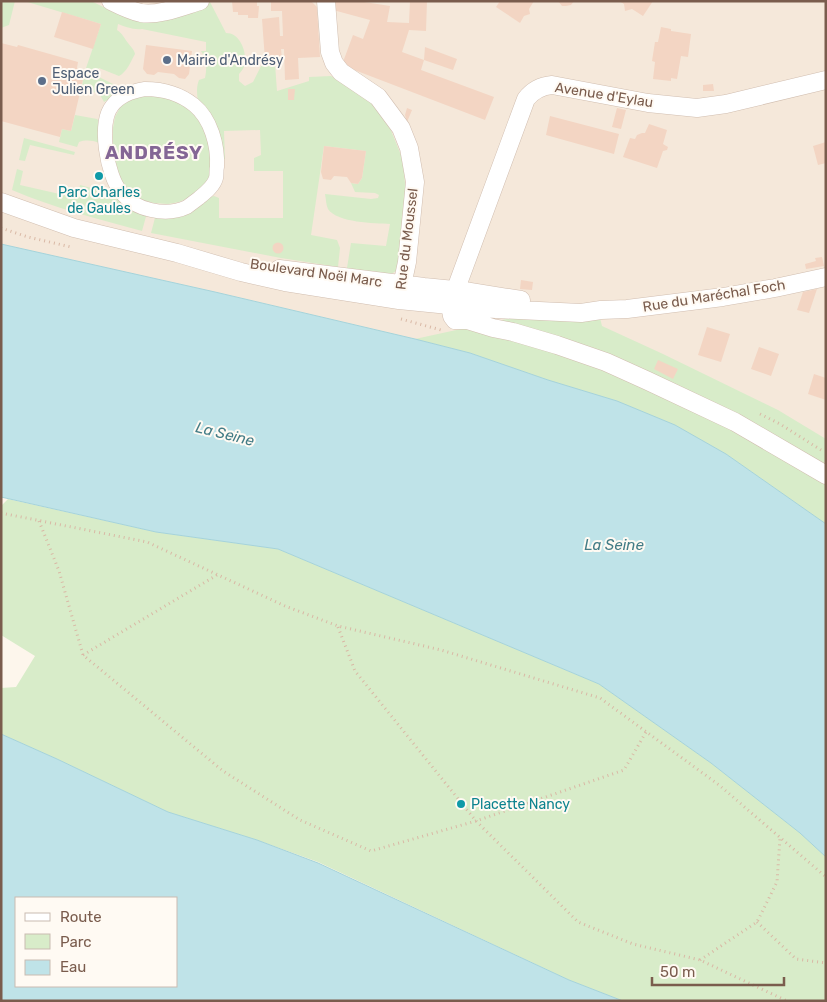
<svg xmlns="http://www.w3.org/2000/svg" width="827" height="1002" viewBox="0 0 827 1002" font-family="Rubik,sans-serif">
<style>
.residential{fill:#f5e8da}
.green{fill:#d8ecc9}
.water{fill:#bfe3e8;stroke:#a5d3da;fill-rule:evenodd}
.building{fill:#f3d5c3}
.lines{fill:none;stroke-linecap:round;stroke-linejoin:round}
.pedestrian-casing{stroke:#d1beb0;stroke-width:15}
.minor-casing{stroke:#d1beb0;stroke-width:19}
.path{stroke:#d9b8a5;stroke-width:3;stroke-dasharray:1 4;stroke-linecap:butt}
.pedestrian{stroke:#fff;stroke-width:14}
.minor{stroke:#fff;stroke-width:18}
.service-dot{fill:#5c6f8a;stroke:#fffaf3;stroke-width:2}
.culture-dot{fill:#0f9aa8;stroke:#fffaf3;stroke-width:2}
.labels{text-anchor:middle;dominant-baseline:central;stroke-width:4;stroke-linejoin:round;paint-order:stroke}
.service-label{font-size:14px;fill:#4e5e75;stroke:#fffaf3;text-anchor:start}
.street-label{font-size:14px;fill:#7a5c4d;stroke:#fffaf3}
.culture-label{font-size:14px;fill:#0d838f;stroke:#fffaf3}
.water-label{font-size:15px;font-style:italic;fill:#437c86;stroke:#fffaf3}
.district-label{font-size:19px;font-weight:bold;letter-spacing:1px;fill:#846695;stroke:#fffaf3}
</style>
<rect width="100%" height="100%" fill="#fdf6ec"/>
<path class="residential" d="M1,1H826V524L726,454L470,353L415,339L215,292L1,244Z"/>
<path class="green" d="M1,1H15L9,25L1,28Z
M24,1H91L118,14L161,19L210,2L226,33C241,33 248,54 244,67C243,69 241,72 239,74V81L245,86L253,82L261,66L275,64L277,91L309,81V77L331,76L371,103L390,128L403,160L406,195L398,270L391,274L347,268L351,243L386,246L390,224C375,223 337,223 328,209C326,205 326,199 325,194L371,199L378,198L379,195L375,193L355,192L351,183L358,184L362,178L366,151L324,146L311,235L337,240L340,248L338,267L281,258L151,233L156,214L214,196L219,198V218H283V171H254V158L261,155L260,130L224,131L225,159H220L198,102C197,95 196,87 199,80L205,78C207,68 207,59 201,51H206V42L142,29C133,30 126,27 118,24L117,30C123,34 124,38 128,43C131,47 134,49 135,54C131,61 127,72 119,76L99,68L95,75L115,85L116,88L108,100L104,102L99,93L81,90L85,71L101,24Z
M165,95L192,107L211,143V171L208,183L188,198L179,202L168,204L154,203L142,200L131,194L123,186L112,154L113,128L115,117L122,104L136,96Z
M75,115L97,119L101,123L99,143C92,140 85,140 79,142L77,147L59,142L62,129L71,131Z
M24,138L75,152L74,155L30,145L25,161L19,160Z
M17,169L23,171L20,185L77,198L80,185L114,194L147,213L142,231C98,219 54,208 12,190Z
M516,317L600,318L602,326L663,354L778,410L826,439V524L726,454L675,425L617,401L548,380L470,353L415,339Z
M8,499L156,532L278,549L599,684L711,763L800,833L826,857V1001H623L569,980L318,862L257,840L168,812L57,759L1,734V688L16,687L35,656L1,635V506Z"/>
<path class="water" d="M1,244L215,292L415,339L470,353L548,380L617,401L675,425L726,454L826,524V857L800,833L711,763L599,684L278,549L156,532L1,497Z
M1,734L57,759L168,812L257,840L318,863L569,980L623,1001H1ZM16,898H176V986H16Z"/>
<path class="building" d="M232,1H257V6H259L258,18H248V15H238V12H233Z
M271,1H311L317,7L320,57L298,58L299,79L285,80L284,49H281L282,59L265,60L262,19L279,17L280,36H283L282,11H271Z
M333,1H358L390,6L387,22L409,23L410,1H427L426,31L409,30L402,52L424,60L421,70L494,97L485,120L344,66L343,62L353,35L363,39L370,20L333,10Z
M500,1H534L529,9L530,14L524,16L520,23L496,7Z
M558,1H574L571,5L566,6H562Z
M619,1H653L643,16L632,9L625,11L624,4Z
M62,12L101,24L93,49L54,37Z
M661,27L671,29V31L691,34L688,57L681,56L677,79L671,78V81L653,79L655,62L652,61L655,42H658Z
M1,43L17,47L18,45L78,62L77,68L85,71L71,131L62,129L60,137L1,121Z
M146,45L192,51L189,74L185,79L179,78L174,74L158,72L154,75L147,74L143,69Z
M425,47L457,59L453,70L424,60Z
M713,84L714,91H703V85Z
M288,89H295L294,100H288Z
M407,108L412,110L407,122L405,115Z
M617,108L626,110L621,129L612,127Z
M550,116L619,134L614,154L546,135Z
M649,124L667,130L663,144L668,147L667,150L663,151L657,168L623,157L630,138L635,139L637,135L642,133H645Z
M826,142V163L818,165L813,146Z
M324,146L366,151L362,178L358,184L351,183L347,177L334,176L331,180L323,179L321,172Z
M272.5 248a5.5 5.5 0 1 1 11 0a5.5 5.5 0 1 1-11 0Z
M822,257L824,266L806,269L805,264L816,261L815,258Z
M521,280L533,282L532,290L520,289Z
M817,289L809,313L797,310L803,292Z
M707,327L730,334L721,362L698,355Z
M759,347L779,354L771,376L751,369Z
M658,360L678,369L673,379L654,369Z
M814,374L826,378V400L808,394Z"/>
<g class="lines">
<g class="pedestrian-casing">
<path id="pedestrian" d="M145,89C163,89 179,93 194,105C211,119 218,145 217,167C216,170 217,174 216,178C214,186 205,193 199,198C195,201 191,204 187,207C166,217 134,210 121,192C107,176 98,123 112,106C119,96 133,91 145,89Z"/>
</g>
<g class="minor-casing">
<path id="minor" d="M111,1C121,6 131,11 141,13C159,16 183,6 200,1
M326,1L330,52L334,63L341,72L378,97L401,128L409,148L415,182L407,262L400,295
M826,80L726,104L697,108L648,103L552,85C541,86 533,90 526,99L450,305L452,316L455,320H467L493,328L513,332L557,345L606,362L648,381L735,422L826,475
M1,202L74,228L177,253L241,272L285,282L399,300L459,306L496,309L581,313L601,310L627,309L723,297L775,288L826,277
M279,269L424,287L464,291L521,300"/>
</g>
<path class="path" d="M1,228L28,237L71,247
M401,319L441,330
M760,414L780,424L821,450
M1,513L147,542L285,606L338,626L441,650L600,698L719,785L826,877
M39,521L59,571L83,655L223,771L300,820L371,851L476,821L624,770L646,732
M338,627L355,671L476,821L578,922L633,944L700,960L787,1001
M83,655L217,575
M757,922L796,959L826,963
M700,960L757,922L777,882L780,838"/>
<use href="#pedestrian" class="pedestrian"/>
<use href="#minor" class="minor"/>
</g>
<g class="service-dot">
<circle cx="167" cy="60" r="5"/>
<circle cx="42" cy="81" r="5"/>
</g>
<g class="culture-dot">
<circle cx="99" cy="176" r="5"/>
<circle cx="461" cy="804" r="5"/>
</g>
<g class="labels">
<g class="service-label">
<text x="177" y="60">Mairie d'Andrésy</text>
<text x="52" y="73">Espace<tspan x="52" dy="16">Julien Green</tspan></text>
</g>
<g class="street-label">
<text transform="translate(604 95) rotate(9)">Avenue d'Eylau</text>
<text transform="translate(407 239) rotate(-83)">Rue du Moussel</text>
<text transform="translate(316 273) rotate(8)">Boulevard Noël Marc</text>
<text transform="translate(714 296) rotate(-9)">Rue du Maréchal Foch</text>
</g>
<g class="culture-label">
<text x="99" y="192">Parc Charles<tspan x="99" dy="16">de Gaules</tspan></text>
<text x="471" y="804" text-anchor="start">Placette Nancy</text>
</g>
<g class="water-label">
<text transform="translate(225 434) rotate(14)">La Seine</text>
<text x="614" y="545">La Seine</text>
</g>
<g class="district-label">
<text x="154" y="152">ANDRÉSY</text>
</g>
</g>
<rect width="827" height="1002" fill="none" stroke="#7a5c4d" stroke-width="5"/>
<rect x="15" y="897" width="162" height="90" fill="#fffaf3" stroke="#cabbb1"/>
<rect x="25" y="913" width="25" height="8" fill="#ffffff" stroke="#cabbb1"/>
<text x="60" y="922" font-size="15" fill="#7a5c4d">Route</text>
<rect x="25" y="934" width="25" height="15" fill="#d8ecc9" stroke="#cabbb1"/>
<text x="60" y="947" font-size="15" fill="#7a5c4d">Parc</text>
<rect x="25" y="960" width="25" height="15" fill="#bfe3e8" stroke="#cabbb1"/>
<text x="60" y="972" font-size="15" fill="#7a5c4d">Eau</text>
<path d="M652 977v8h132v-8" fill="none" stroke="#7a5c4d" stroke-width="2.5"/>
<text x="660" y="977" font-size="15" fill="#7a5c4d" stroke="#fffaf3" stroke-width="4" paint-order="stroke">50 m</text>
</svg>
